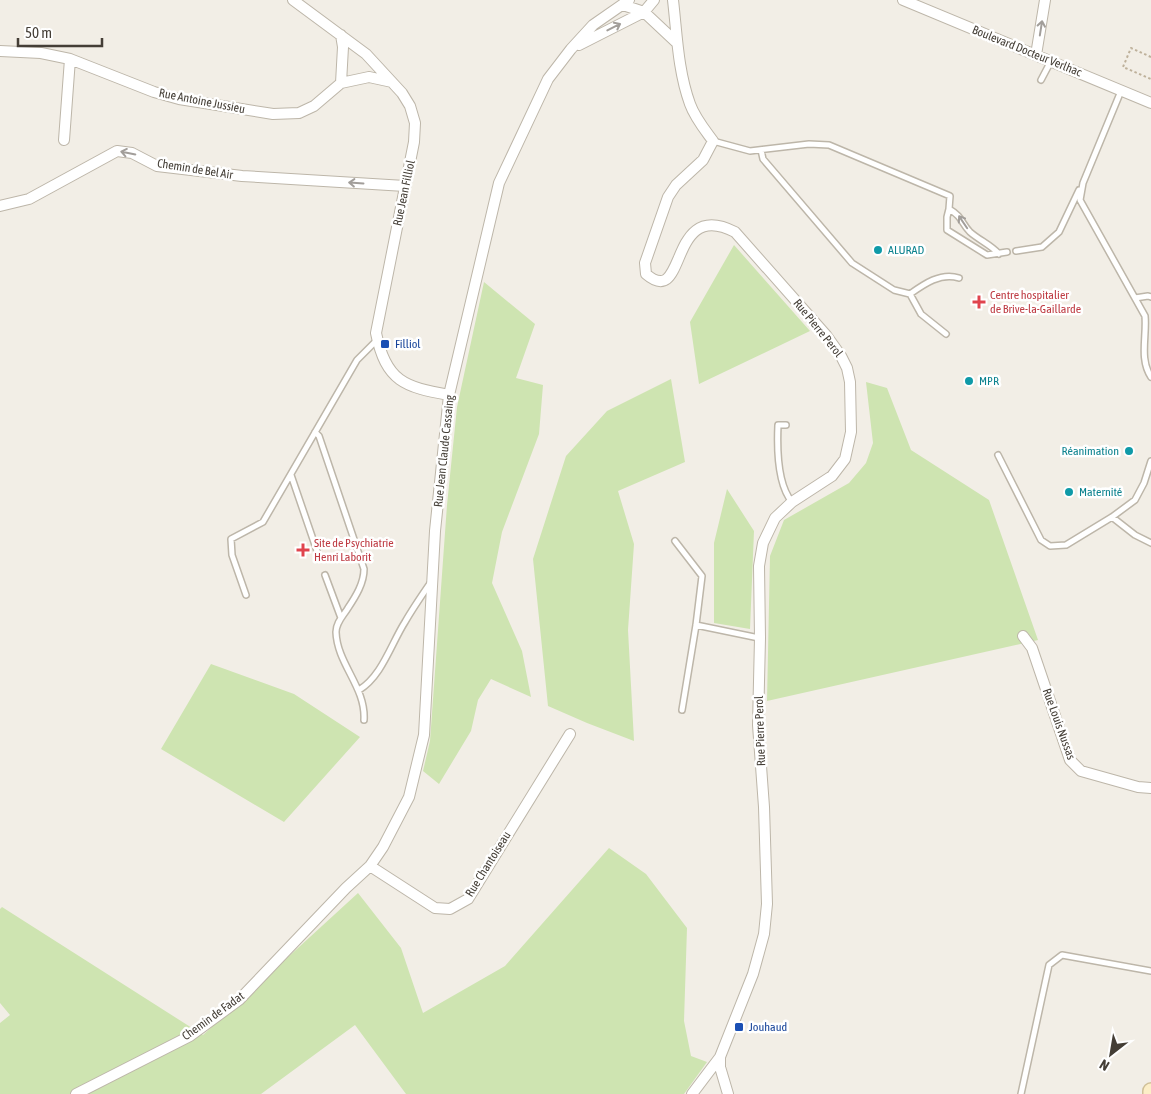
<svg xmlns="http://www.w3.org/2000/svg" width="1151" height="1094" viewBox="0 0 1151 1094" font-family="'Asap Condensed',sans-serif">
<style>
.green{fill:#cee4b1}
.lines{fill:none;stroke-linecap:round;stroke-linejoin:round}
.service-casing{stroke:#bdb6a9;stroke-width:8}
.minor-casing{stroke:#bdb6a9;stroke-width:12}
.secondary-casing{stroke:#d0c098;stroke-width:18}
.path{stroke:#beb19b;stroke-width:2;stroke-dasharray:2.5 2.5;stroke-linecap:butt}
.service{stroke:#fff;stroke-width:5}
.minor{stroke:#fff;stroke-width:10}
.secondary{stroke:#fceec7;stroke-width:15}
.oneway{stroke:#a29e9a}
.culture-dot{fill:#0f9aa8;stroke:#fff;stroke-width:2}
.health-dot{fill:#e0444e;stroke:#fff;stroke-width:2}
.transit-dot{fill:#1a4fb4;stroke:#fff;stroke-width:2}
.labels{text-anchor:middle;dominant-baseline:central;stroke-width:5;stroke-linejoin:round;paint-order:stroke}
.street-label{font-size:12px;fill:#443e36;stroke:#fff}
.culture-label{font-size:12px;fill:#0d838f;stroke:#fff;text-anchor:start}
.health-label{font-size:12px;fill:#be3a42;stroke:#fff;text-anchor:start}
.transit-label{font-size:12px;fill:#164399;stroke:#fff;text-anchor:start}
</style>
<rect width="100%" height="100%" fill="#f2eee6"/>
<path class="green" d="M734,245L810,331L699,384L690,322Z
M484,282L535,324L516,378L543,385L539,434L502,532L492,583L522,651L531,697L491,679L478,700L471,731L439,784L423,771L430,741L447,505L457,407Z
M671,379L685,462L618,491L634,544L628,630L634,741L587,723L548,706L533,559L566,456L607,411Z
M866,382L887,388L911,450L989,500L1038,640L767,701L770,556L784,520L849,483L866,463L873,443Z
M727,489L754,531L750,629L714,623V543Z
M211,664L294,694L360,737L284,822L161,749Z
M609,848L646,874L687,928L684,1021L691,1056L707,1062L684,1094H406L355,1025L261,1094H0V1023L10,1015L0,1003V909L2,907L203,1035L358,893L401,948L423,1013L505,966Z"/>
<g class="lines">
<g class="service-casing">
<path id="service" d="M1041,80L1051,61
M1121,91L1083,183L1080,200L1145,316C1147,336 1139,359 1151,377
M713,141L750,151L809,144L829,145L950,196L949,209
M761,150L763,159L852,263L894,290L910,294L921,314L946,334
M1016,251L1042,247L1059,232L1079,190
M999,254C991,245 979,240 970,232C961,223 963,217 949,209L947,217V230L987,255L1007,252
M910,294C924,284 941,272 959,278
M1135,298L1148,296L1151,297
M786,425H778C777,447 777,484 792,502
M315,432L319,436L364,569C364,583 356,596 348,608C344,615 336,622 336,632C337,664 366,687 364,720
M998,455L1041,540L1050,546L1066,545L1112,517L1135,500L1144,483L1151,461
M291,475L317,551
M1112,517L1135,535L1151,543
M675,541L702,576L696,625L682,710
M325,575L341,618
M246,595L232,555L231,539L263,522L357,360L377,340
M696,625L759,638
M359,690C382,676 391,644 405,622C413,608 422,595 431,582
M1021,1094L1049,965L1062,955L1151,971"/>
</g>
<g class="minor-casing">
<path id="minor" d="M293,0L366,54L402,93L410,106L415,123L414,142L376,333C386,382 405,387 449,395
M673,0C677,35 678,71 690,104C695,118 705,130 713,141L703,160L676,185L668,197L645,263L646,274C688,310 667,197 735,232L826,335L841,356L847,368L850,382L851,432L845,459L832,476L792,502L775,518L763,543L759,566L760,638L758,725L764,807L767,904L764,934L753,974L720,1057V1067L728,1094
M903,0L1151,103
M623,5L644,12L676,42
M341,35L343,47L341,83
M579,45L644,12L654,0
M0,51L41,53L70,59L154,92L179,99L273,114L299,113L314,106L341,83L369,77L392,82
M1036,55L1045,0
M64,140L70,59
M0,206L29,199L117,151L132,153L157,166L242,176L405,186
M1023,636L1032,648L1070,760L1081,771L1138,787L1151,788
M370,866L435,908L450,909L468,899L570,734
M76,1094L190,1036L239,1000L346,888L370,866L383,847L409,797L424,735L435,531L449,395L499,183L548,79L571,49L593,25L629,0
M692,1094L720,1057"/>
</g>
<g class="secondary-casing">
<path id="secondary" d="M1151,1094V1091"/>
</g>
<path class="path" d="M1151,57L1131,48L1123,67L1151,79"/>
<use href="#service" class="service"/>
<use href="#minor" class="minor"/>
<use href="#secondary" class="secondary"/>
</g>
<defs><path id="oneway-shaft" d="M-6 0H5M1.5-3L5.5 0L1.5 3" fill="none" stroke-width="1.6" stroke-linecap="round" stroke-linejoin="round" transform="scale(1.25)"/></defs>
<g class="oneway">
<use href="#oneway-shaft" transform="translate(614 27) rotate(-27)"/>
<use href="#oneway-shaft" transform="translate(1041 28) rotate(-81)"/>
<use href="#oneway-shaft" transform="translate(128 153) rotate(-169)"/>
<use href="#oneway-shaft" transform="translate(356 183) rotate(-176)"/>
<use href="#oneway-shaft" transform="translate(963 222) rotate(-124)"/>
</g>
<g class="culture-dot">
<circle cx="878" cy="250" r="5"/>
<circle cx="969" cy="381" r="5"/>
<circle cx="1129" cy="451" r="5"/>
<circle cx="1069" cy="492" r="5"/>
</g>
<g class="health-dot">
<path d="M976.5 294.5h5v5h5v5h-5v5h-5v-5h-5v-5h5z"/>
<path d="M300.5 542.5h5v5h5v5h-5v5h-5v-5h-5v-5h5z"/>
</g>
<g class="transit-dot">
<rect x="380" y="339" width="10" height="10" rx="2.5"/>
<rect x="734" y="1022" width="10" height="10" rx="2.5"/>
</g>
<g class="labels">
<g class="street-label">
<text transform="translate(1027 51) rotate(22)">Boulevard Docteur Verlhac</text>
<text transform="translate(202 101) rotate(11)">Rue Antoine Jussieu</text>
<text transform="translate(195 169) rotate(9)">Chemin de Bel Air</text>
<text transform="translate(404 193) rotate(-78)">Rue Jean Filliol</text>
<text transform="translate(818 328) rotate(51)">Rue Pierre Perol</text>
<text transform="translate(444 451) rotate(-84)">Rue Jean Claude Cassaing</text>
<text transform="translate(1059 724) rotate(70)">Rue Louis Nussas</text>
<text transform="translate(760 731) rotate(-92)">Rue Pierre Perol</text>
<text transform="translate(488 864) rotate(-58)">Rue Chantoiseau</text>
<text transform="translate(213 1016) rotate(-36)">Chemin de Fadat</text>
</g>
<g class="culture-label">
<text x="888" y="250">ALURAD</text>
<text x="979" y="381">MPR</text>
<text x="1119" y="451" text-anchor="end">Réanimation</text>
<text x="1079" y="492">Maternité</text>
</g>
<g class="health-label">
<text x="990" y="295">Centre hospitalier<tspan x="990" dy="14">de Brive-la-Gaillarde</tspan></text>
<text x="314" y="543">Site de Psychiatrie<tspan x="314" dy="14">Henri Laborit</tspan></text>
</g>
<g class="transit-label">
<text x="395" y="344">Filliol</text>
<text x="749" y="1027">Jouhaud</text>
</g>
</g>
<g transform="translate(1111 1054) rotate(211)" stroke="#ffffff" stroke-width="4" paint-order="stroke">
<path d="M0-4L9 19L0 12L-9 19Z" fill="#443e36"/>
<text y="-8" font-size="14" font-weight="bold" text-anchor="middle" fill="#443e36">N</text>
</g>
<path d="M18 38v8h84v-8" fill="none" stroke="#443e36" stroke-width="2.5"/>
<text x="25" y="38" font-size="15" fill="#443e36" stroke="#ffffff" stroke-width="4" paint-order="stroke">50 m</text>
</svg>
